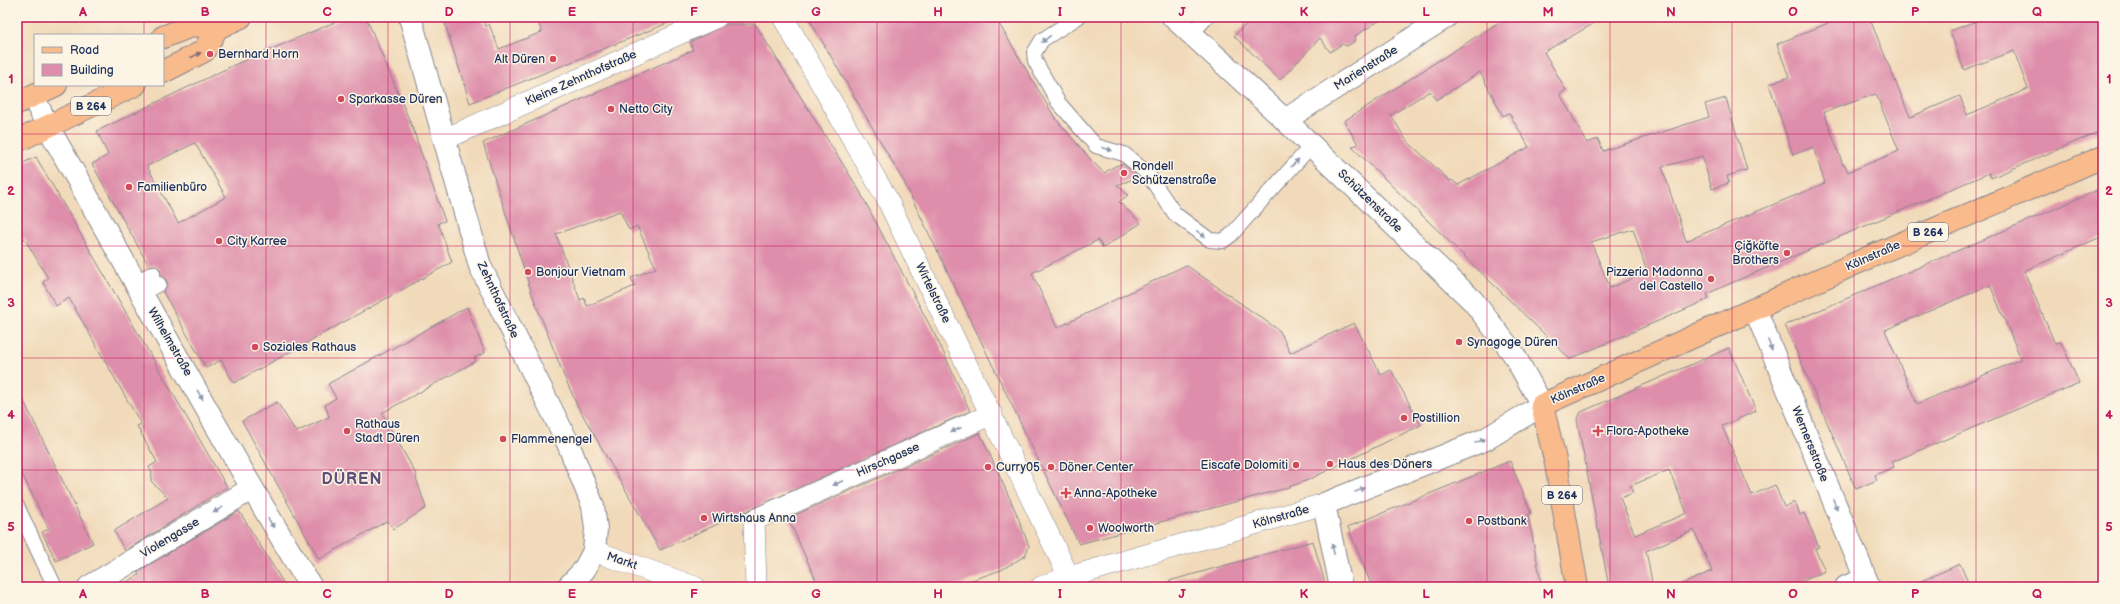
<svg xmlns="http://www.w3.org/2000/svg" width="2120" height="604" viewBox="0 0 2120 604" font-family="'Balsamiq Sans',sans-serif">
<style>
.building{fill:#de8daa;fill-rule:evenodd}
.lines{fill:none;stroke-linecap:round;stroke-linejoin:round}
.service-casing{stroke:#86848c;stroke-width:16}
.pedestrian-casing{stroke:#86848c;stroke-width:22}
.minor-casing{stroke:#86848c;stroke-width:24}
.tertiary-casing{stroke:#86848c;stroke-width:24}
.primary-casing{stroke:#86848c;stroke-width:24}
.service{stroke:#fff;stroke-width:14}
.pedestrian{stroke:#fff;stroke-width:21}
.minor{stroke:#fff;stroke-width:22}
.tertiary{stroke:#fff;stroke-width:22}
.primary{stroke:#fabb8c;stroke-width:22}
.oneway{fill:#8d97ae}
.oneway2{fill:#7f6e73}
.grid{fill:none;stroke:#c2185b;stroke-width:1;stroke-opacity:0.55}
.poi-dot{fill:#d1495b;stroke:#fcf5e5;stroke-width:1.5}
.labels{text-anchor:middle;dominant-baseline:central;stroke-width:3;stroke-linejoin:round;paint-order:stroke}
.shield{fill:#fcf5e5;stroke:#5e6a86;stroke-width:1}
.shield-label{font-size:11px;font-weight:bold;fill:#1b2f5e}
.poi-label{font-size:12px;fill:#1b2f5e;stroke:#fcf5e5;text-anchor:start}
.street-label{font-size:12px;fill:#1b2f5e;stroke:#fcf5e5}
.district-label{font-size:16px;font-weight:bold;letter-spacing:1px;fill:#5f5079;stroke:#fcf5e5}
.neatline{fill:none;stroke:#c2185b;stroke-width:1.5}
.grid-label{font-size:13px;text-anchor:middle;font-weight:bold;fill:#c2185b}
</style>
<rect width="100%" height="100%" fill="#fcf5e5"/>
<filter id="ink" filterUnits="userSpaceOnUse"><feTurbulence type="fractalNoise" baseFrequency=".025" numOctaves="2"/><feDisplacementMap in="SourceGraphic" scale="8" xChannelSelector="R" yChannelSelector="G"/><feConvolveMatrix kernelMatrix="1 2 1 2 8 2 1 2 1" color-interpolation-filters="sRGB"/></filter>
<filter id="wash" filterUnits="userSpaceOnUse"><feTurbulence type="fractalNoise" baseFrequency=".012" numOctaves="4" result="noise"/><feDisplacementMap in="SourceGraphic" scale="16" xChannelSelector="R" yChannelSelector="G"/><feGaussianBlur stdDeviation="0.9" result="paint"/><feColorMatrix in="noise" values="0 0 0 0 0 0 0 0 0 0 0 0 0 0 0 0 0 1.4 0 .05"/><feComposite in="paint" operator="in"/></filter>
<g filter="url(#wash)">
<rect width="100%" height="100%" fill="#f1daba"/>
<g id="blocks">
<path class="building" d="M347,17H366L413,129L430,179L445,221L438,223L452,262L234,383L221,360L206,368L163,292L167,284L166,280L161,276L160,269L154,265L149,266L92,164L108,155L97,131L234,65ZM195,143L226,197L178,223L147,166Z
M443,17H482L486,26L489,24L499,49L542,32L536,17L680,18L470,103Z
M808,17H995L1055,118L1091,160L1104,173L1115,166L1123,164L1139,177L1117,185L1128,195L1119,202L1141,223L1103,248L1098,240L1032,273L1057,328L1186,265L1280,331L1290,353L1354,323L1381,375L1391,370L1421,425L1308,480L1283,489L1079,544L904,182Z
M1253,17H1385L1355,36L1354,42L1347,46L1342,44L1330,52L1320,38L1280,80L1234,36Z
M1507,17H1605L1544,52L1566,90L1560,94L1587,143L1598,139L1603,151L1709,117L1705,104L1726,98L1747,170L1727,176L1729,183L1712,189L1702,156L1662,167L1686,241L1825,183L1813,147L1793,155L1769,84L1789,77L1777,44L1843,17H1869L1910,117L1960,96L1967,115L2028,89L2014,51L1964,70L1950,31L1976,21L1974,17H2096L2101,29L2103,28V130L1991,178L1989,173L1729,284L1707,294L1709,299L1570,359L1352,147L1358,144L1344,121ZM1480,72L1503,116L1509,113L1529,147L1458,185L1452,180L1450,181L1406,140L1391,115L1430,91L1436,100ZM1876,94L1899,151L1848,172L1845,165H1843L1824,112ZM1633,229L1647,272L1610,288L1591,242Z
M726,24H755L859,190L940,345L970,411L660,550L577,405L564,376L532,294L483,143L693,50L690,42ZM620,211L629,230L637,226L656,268L631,278L635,286L587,306L584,298L580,300L556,234Z
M36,157L227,487L125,551L114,531L168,498L151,481L152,473L149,467L157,462L137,426L141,424L69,298L56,306L43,282L48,278L24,238L17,242V166Z
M2103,188V236L2024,271L2055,344L2061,342L2079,383L1892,462L1894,467L1875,475L1877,480L1856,489L1785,325ZM1990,285L2021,359L1917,404L1885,330Z
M467,307L485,353L474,358L476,361L382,413L417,476L416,478L426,508L394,529L387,521L319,559L242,421L277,402L296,432L329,417L325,405L336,398L328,384Z
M1729,348L1756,411L1722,426L1752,495L1775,485L1784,507L1795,502L1800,515L1804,513L1819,547L1815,549L1825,571L1789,587H1676L1712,571L1694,530L1646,551L1653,587H1609L1577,420L1581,412ZM1669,470L1687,513L1635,535L1620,498L1633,493L1630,486Z
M17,387L93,543L56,561L42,532L49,529L17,464Z
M980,433L1015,510L1029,546L1025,556L1001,570L952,587H819L788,518Z
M1510,461L1531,513L1528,515L1542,587H1372L1348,527Z
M239,511L286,587H118L139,575L137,572Z
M1313,541L1326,587H1169V581Z
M1960,564L1970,587H1908Z"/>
</g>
</g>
<g filter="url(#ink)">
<use href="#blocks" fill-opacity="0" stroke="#86848c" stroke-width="1"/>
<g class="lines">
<g class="service-casing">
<path id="service" d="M1078,17L1042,40L1034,53L1035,61L1058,102L1096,146L1124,154L1147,173L1175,214L1210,240L1223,241L1231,235L1312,145
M1191,34L1207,17
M136,282L153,273
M142,293L159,284
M17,506L55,587"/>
</g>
<g class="pedestrian-casing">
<path id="pedestrian" d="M783,17L887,199L1069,577
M445,139L717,17
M594,551L695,587
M756,587L754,520L992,414
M1041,587L1069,577L1324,504"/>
</g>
<g class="minor-casing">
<path id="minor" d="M410,17L480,266L567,441L593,506L596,529L594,551L584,570L568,587
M33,96L48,127C135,280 219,436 311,587
M1285,120L1446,17
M1755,309L1869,587
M89,587L251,489
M1341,587L1324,504L1486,439L1542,405
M1846,587L1866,579"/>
</g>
<g class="tertiary-casing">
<path id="tertiary" d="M1173,17L1285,120L1473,301L1513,353L1542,405"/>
</g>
<g class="primary-casing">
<path id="primary" d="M163,37L194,25L217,28L241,17
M163,72L204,51L217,28
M17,103L56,85
M17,141L135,85
M1577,587L1556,464L1542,405L1872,256L2103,157"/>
</g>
<use href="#service" class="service"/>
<use href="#pedestrian" class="pedestrian"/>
<use href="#minor" class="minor"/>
<use href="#tertiary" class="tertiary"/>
<use href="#primary" class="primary"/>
</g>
<defs><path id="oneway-solid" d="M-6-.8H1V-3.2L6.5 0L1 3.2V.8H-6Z"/></defs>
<g class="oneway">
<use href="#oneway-solid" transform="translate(1046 39) rotate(142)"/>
<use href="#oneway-solid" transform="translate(1107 149) rotate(17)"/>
<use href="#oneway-solid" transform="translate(1295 163) rotate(-46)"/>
<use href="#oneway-solid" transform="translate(1201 234) rotate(36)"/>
<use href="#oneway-solid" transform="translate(1770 345) rotate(68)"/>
<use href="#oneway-solid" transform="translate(200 395) rotate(60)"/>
<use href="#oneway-solid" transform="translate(956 430) rotate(156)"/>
<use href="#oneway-solid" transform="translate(1480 441) rotate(-23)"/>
<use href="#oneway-solid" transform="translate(838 483) rotate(156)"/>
<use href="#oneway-solid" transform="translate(1360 490) rotate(-22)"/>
<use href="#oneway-solid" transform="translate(1835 504) rotate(68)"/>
<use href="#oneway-solid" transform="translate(218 510) rotate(149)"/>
<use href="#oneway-solid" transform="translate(271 523) rotate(59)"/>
<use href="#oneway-solid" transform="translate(1333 549) rotate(-102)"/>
</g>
<use class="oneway2" href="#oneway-solid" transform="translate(196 55) rotate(-27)"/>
</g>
<path class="grid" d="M144,17V35M266,17V587M388,17V587M510,17V587M633,17V587M755,17V587M877,17V587M999,17V587M1121,17V587M1243,17V587M1365,17V587M1487,17V587M1610,17V587M1732,17V587M1854,17V587M1976,17V587M144,85V587M17,134H2103M17,246H2103M17,358H2103M17,470H2103"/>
<g class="poi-dot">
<circle cx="210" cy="54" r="4"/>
<circle cx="553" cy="59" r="4"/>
<circle cx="341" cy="99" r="4"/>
<circle cx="611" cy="109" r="4"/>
<circle cx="1124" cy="173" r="4"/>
<circle cx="129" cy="187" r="4"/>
<circle cx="219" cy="241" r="4"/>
<circle cx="1787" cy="253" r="4"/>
<circle cx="528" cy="272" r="4"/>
<circle cx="1711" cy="279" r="4"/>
<circle cx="1459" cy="342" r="4"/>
<circle cx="255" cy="347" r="4"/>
<circle cx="1404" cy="418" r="4"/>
<circle cx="347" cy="431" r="4"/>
<path d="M1596 425h4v4h4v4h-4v4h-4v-4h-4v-4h4z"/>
<circle cx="503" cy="439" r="4"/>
<circle cx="1330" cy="464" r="4"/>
<circle cx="1296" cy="465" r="4"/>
<circle cx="988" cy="467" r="4"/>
<circle cx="1051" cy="467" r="4"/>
<path d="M1064 487h4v4h4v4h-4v4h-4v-4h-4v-4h4z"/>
<circle cx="704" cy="518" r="4"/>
<circle cx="1469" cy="521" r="4"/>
<circle cx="1090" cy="528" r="4"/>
</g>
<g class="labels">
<g class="shield">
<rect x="71" y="97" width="40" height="18" rx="3"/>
<rect x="1908" y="223" width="40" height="18" rx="3"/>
<rect x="1542" y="486" width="40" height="18" rx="3"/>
</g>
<g class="shield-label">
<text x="91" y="106">B 264</text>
<text x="1928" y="232">B 264</text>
<text x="1562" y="495">B 264</text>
</g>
<g class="poi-label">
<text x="218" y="54">Bernhard Horn</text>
<text x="545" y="59" text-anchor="end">Alt Düren</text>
<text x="349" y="99">Sparkasse Düren</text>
<text x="619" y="109">Netto City</text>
<text x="1132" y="166">Rondell<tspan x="1132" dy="14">Schützenstraße</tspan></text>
<text x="137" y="187">Familienbüro</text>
<text x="227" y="241">City Karree</text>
<text x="1779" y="246" text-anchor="end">Çiğköfte<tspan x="1779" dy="14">Brothers</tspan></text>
<text x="536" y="272">Bonjour Vietnam</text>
<text x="1703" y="272" text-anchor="end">Pizzeria Madonna<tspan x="1703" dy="14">del Castello</tspan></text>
<text x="1467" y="342">Synagoge Düren</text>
<text x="263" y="347">Soziales Rathaus</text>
<text x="1412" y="418">Postillion</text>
<text x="355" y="424">Rathaus<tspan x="355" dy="14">Stadt Düren</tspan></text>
<text x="1606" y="431">Flora-Apotheke</text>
<text x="511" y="439">Flammenengel</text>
<text x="1338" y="464">Haus des Döners</text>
<text x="1288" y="465" text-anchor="end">Eiscafe Dolomiti</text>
<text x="996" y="467">Curry05</text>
<text x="1059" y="467">Döner Center</text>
<text x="1074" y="493">Anna-Apotheke</text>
<text x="712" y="518">Wirtshaus Anna</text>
<text x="1477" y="521">Postbank</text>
<text x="1098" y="528">Woolworth</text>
</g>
<g class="street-label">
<text transform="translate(1366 68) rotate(-32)">Marienstraße</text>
<text transform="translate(581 78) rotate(-24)">Kleine Zehnthofstraße</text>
<text transform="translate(1370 201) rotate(44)">Schützenstraße</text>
<text transform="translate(1873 256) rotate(-24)">Kölnstraße</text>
<text transform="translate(933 293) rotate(64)">Wirtelstraße</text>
<text transform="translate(498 300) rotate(65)">Zehnthofstraße</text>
<text transform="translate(170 342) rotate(60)">Wilhelmstraße</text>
<text transform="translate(1578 389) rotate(-24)">Kölnstraße</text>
<text transform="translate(1810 444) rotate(68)">Wernersstraße</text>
<text transform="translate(888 460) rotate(-24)">Hirschgasse</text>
<text transform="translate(1281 517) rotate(-16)">Kölnstraße</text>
<text transform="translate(170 538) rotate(-31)">Violengasse</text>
<text transform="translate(622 561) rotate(19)">Markt</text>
</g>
<g class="district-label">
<text x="352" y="479">DÜREN</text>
</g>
</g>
<rect width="2120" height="604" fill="none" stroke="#fcf5e5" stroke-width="44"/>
<rect x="34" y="34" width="130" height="52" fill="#fcf5e5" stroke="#a2a6af"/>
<rect x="42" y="47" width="20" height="6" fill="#fabb8c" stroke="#a2a6af"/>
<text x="70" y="54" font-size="12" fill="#1b2f5e">Road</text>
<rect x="42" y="64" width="20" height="12" fill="#de8daa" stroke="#a2a6af"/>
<text x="70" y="74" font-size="12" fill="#1b2f5e">Building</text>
<rect x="22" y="22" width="2076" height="560" class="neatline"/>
<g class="grid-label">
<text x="83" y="16">A</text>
<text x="205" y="16">B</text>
<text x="327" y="16">C</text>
<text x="449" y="16">D</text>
<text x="572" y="16">E</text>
<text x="694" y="16">F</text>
<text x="816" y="16">G</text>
<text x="938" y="16">H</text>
<text x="1060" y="16">I</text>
<text x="1182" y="16">J</text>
<text x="1304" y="16">K</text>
<text x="1426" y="16">L</text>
<text x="1548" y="16">M</text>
<text x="1671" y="16">N</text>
<text x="1793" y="16">O</text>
<text x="1915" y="16">P</text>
<text x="2037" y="16">Q</text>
<text x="11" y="83">1</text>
<text x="2109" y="83">1</text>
<text x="11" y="195">2</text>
<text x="2109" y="195">2</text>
<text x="11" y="307">3</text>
<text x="2109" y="307">3</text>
<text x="11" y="419">4</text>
<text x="2109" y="419">4</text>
<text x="11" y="531">5</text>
<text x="2109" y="531">5</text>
<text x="83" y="598">A</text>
<text x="205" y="598">B</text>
<text x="327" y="598">C</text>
<text x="449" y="598">D</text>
<text x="572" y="598">E</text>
<text x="694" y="598">F</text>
<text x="816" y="598">G</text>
<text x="938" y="598">H</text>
<text x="1060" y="598">I</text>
<text x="1182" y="598">J</text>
<text x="1304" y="598">K</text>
<text x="1426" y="598">L</text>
<text x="1548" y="598">M</text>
<text x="1671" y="598">N</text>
<text x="1793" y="598">O</text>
<text x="1915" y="598">P</text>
<text x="2037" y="598">Q</text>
</g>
</svg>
